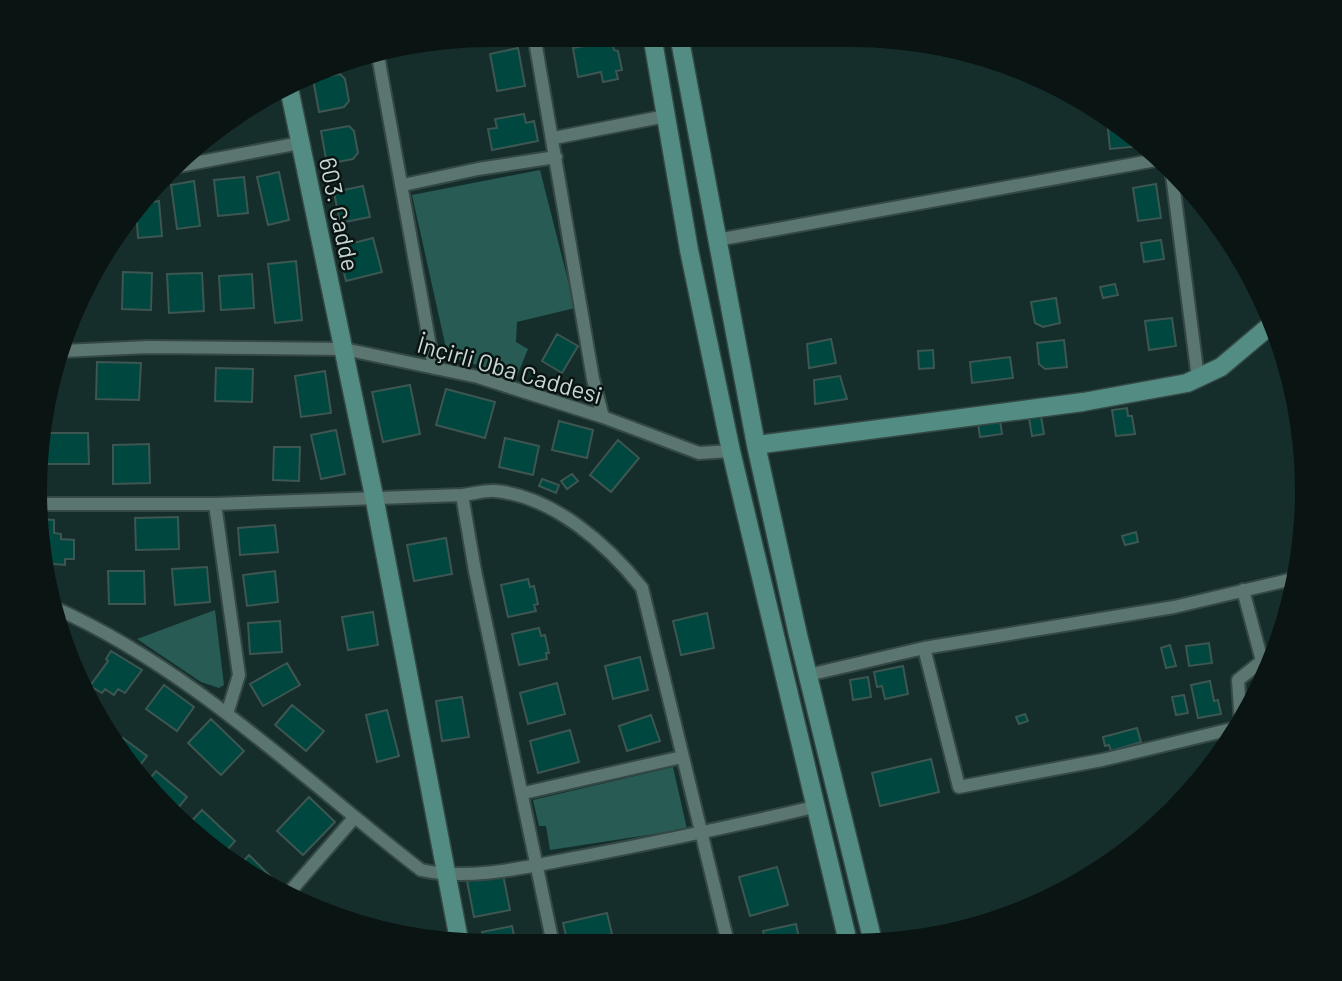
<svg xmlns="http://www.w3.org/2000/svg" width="1342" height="981" viewBox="0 0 1342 981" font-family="Barlow,sans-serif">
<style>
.green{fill:#275b54}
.building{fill:#00473f;stroke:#3d5652;stroke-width:2}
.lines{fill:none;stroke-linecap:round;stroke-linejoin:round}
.street-casing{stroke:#344845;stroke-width:16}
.secondary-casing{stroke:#344845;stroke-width:21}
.street{stroke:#5b7570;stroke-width:12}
.secondary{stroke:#538c83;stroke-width:18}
.labels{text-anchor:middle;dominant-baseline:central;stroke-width:5;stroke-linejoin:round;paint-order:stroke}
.street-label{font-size:24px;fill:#c9d7d5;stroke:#0a1412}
</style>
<rect width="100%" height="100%" fill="#162e2b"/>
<path class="green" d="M540,170L575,308L517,322L516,342L528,349L517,376L448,357L412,195Z
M215,610L224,685L219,688L201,682L137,639Z
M673,767L687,829L550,850L546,826H539L533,800Z"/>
<path class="building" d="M612,41L614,50L618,51L622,70L616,71L618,79L603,82L601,72L578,77L573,48Z
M518,48L525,86L497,91L490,54Z
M340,74L345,79L349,101L344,107L319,112L313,79Z
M524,114L526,123L534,121L538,141L492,150L488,129L497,128L495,119Z
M1107,119H1112L1141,146L1110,149Z
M349,126L354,131L358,153L353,159L327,164L321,131Z
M279,172L289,220L268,225L257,177Z
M244,177L248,213L218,216L214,180Z
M194,181L200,226L177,229L171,185Z
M1156,184L1161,218L1138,221L1133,188Z
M363,186L370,217L340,223L334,192Z
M159,201L162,236L138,238L136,209L140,203Z
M373,238L382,272L346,281L338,247Z
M1161,240L1164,259L1144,262L1141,243Z
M296,261L302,320L275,323L268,264Z
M123,272L152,273L151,310L122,309Z
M202,273L204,311L169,313L167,274Z
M252,274L254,308L221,310L219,276Z
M1115,284L1118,295L1103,298L1100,287Z
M1056,298L1060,323L1043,327L1035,323L1031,302Z
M1172,318L1176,346L1149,350L1145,321Z
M557,334L578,346L562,373L542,361Z
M831,339L836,363L809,368L807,344Z
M1064,340L1067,367L1045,369L1039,364L1037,343Z
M933,350L934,368L919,369L918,351Z
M1010,357L1013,378L972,383L970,362Z
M97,362L141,363L139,400L96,399Z
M216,368L253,369L252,402L215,401Z
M325,371L331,413L301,417L295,376Z
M840,376L847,399L815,404L814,380Z
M410,385L420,434L383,442L372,392Z
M446,389L495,402L485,438L436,425Z
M1127,408L1128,416H1132L1135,434L1116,436L1112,410Z
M999,413L1002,434L980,437L977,416Z
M1041,416L1044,434L1032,436L1029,418Z
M559,421L593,430L587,458L552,450Z
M336,430L345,474L321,479L311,435Z
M39,433H88L89,464H39Z
M505,438L539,446L533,475L499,467Z
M618,440L639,458L611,492L590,475Z
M149,444L150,483L113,484V445Z
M274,447H300L299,481L273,480Z
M572,474L578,481L567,489L561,481Z
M542,479L559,485L556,493L539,486Z
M178,517L179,549L136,550L135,518Z
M39,519L54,520V533L61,534V539L74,540V559H65V565L42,563Z
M275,525L278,552L240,555L238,528Z
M1136,532L1138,542L1125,545L1122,536Z
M446,538L452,574L414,581L407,545Z
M207,567L210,602L175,605L172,569Z
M108,571H144L145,604H109Z
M275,571L278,602L247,606L243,575Z
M528,579L530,587L534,586L538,604L534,605L536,611L508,617L501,585Z
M373,612L378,645L348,650L342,617Z
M707,613L714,648L681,655L673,621Z
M280,621L282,652L250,654L248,623Z
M539,628L541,636L545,635L549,653H546L547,659L519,665L512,634Z
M1209,643L1212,663L1189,666L1186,646Z
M1170,645L1176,666L1166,668L1161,648Z
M111,651L142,670L125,693L118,689L114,695L105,689L102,693L90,686L108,661L106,659Z
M640,657L648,690L613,699L605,666Z
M287,663L300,685L263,706L250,684Z
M903,666L908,694L885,699L882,686L877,687L874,672Z
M868,677L871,697L853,700L850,680Z
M1210,681L1214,701L1218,700L1221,714L1198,718L1191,685Z
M557,683L565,714L528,724L520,693Z
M164,685L194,707L177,731L146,709Z
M1184,695L1188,713L1176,715L1172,697Z
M462,697L469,737L442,741L436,701Z
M292,705L324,731L306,751L275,725Z
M387,710L399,756L377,762L366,715Z
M1025,714L1028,721L1019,724L1016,717Z
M651,715L660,741L627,751L619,726Z
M211,719L244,751L221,775L188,743Z
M1137,728L1141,742L1111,751L1109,745L1105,746L1103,737Z
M570,730L579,762L538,773L530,741Z
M123,738L147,756L134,773L117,747Z
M931,759L939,792L880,806L872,773Z
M156,771L187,797L173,814L145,785Z
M309,797L335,822L303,855L277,831Z
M202,810L235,841L222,856L185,828Z
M249,855L277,883L271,889L238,867Z
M777,867L788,905L750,916L739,877Z
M503,874L510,910L474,917L467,881Z
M607,913L612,934L568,944L563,923Z
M796,924L800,943H766L763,931Z
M512,926L516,945H485L482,932Z"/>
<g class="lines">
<g class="street-casing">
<path id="street" d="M534,35L593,379L603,417
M377,50L434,368
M554,138L666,116
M174,167L300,143
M1172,175L1198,378
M403,185L478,169L556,157
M717,240L1156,160
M63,351L148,347L344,349L478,377L603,417L699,453L731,451
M462,495L475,571L553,944
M39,504H215L462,495C473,494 485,490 495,491C553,496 608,545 642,588L728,943
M215,504L239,675L227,714
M55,608C192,669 303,779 421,870C473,882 533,865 585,856C662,841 738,825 814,807
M924,648L959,787L1102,760L1240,727
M808,675L924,648L1174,607L1297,578
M1241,726L1238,680L1262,661L1243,590
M524,793L682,757
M287,895L354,818"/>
</g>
<g class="secondary-casing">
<path id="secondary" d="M652,35L689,250L731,451L848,942
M679,35L756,445L798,635L873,942
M289,88L374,496L460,945
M756,445L1083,402L1187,383L1221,367L1273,323"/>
</g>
<use href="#street" class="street"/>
<use href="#secondary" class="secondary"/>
</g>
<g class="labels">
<g class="street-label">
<text transform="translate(340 214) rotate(78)">603. Cadde</text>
<text transform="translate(510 369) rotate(16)">İnçirli Oba Caddesi</text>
</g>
</g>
<path d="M0 0H1342V981H0ZM490 47H852A443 443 0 0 1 1295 490V491A443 443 0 0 1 852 934H490A443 443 0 0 1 47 491V490A443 443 0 0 1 490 47Z" fill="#0a1412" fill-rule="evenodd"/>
</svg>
